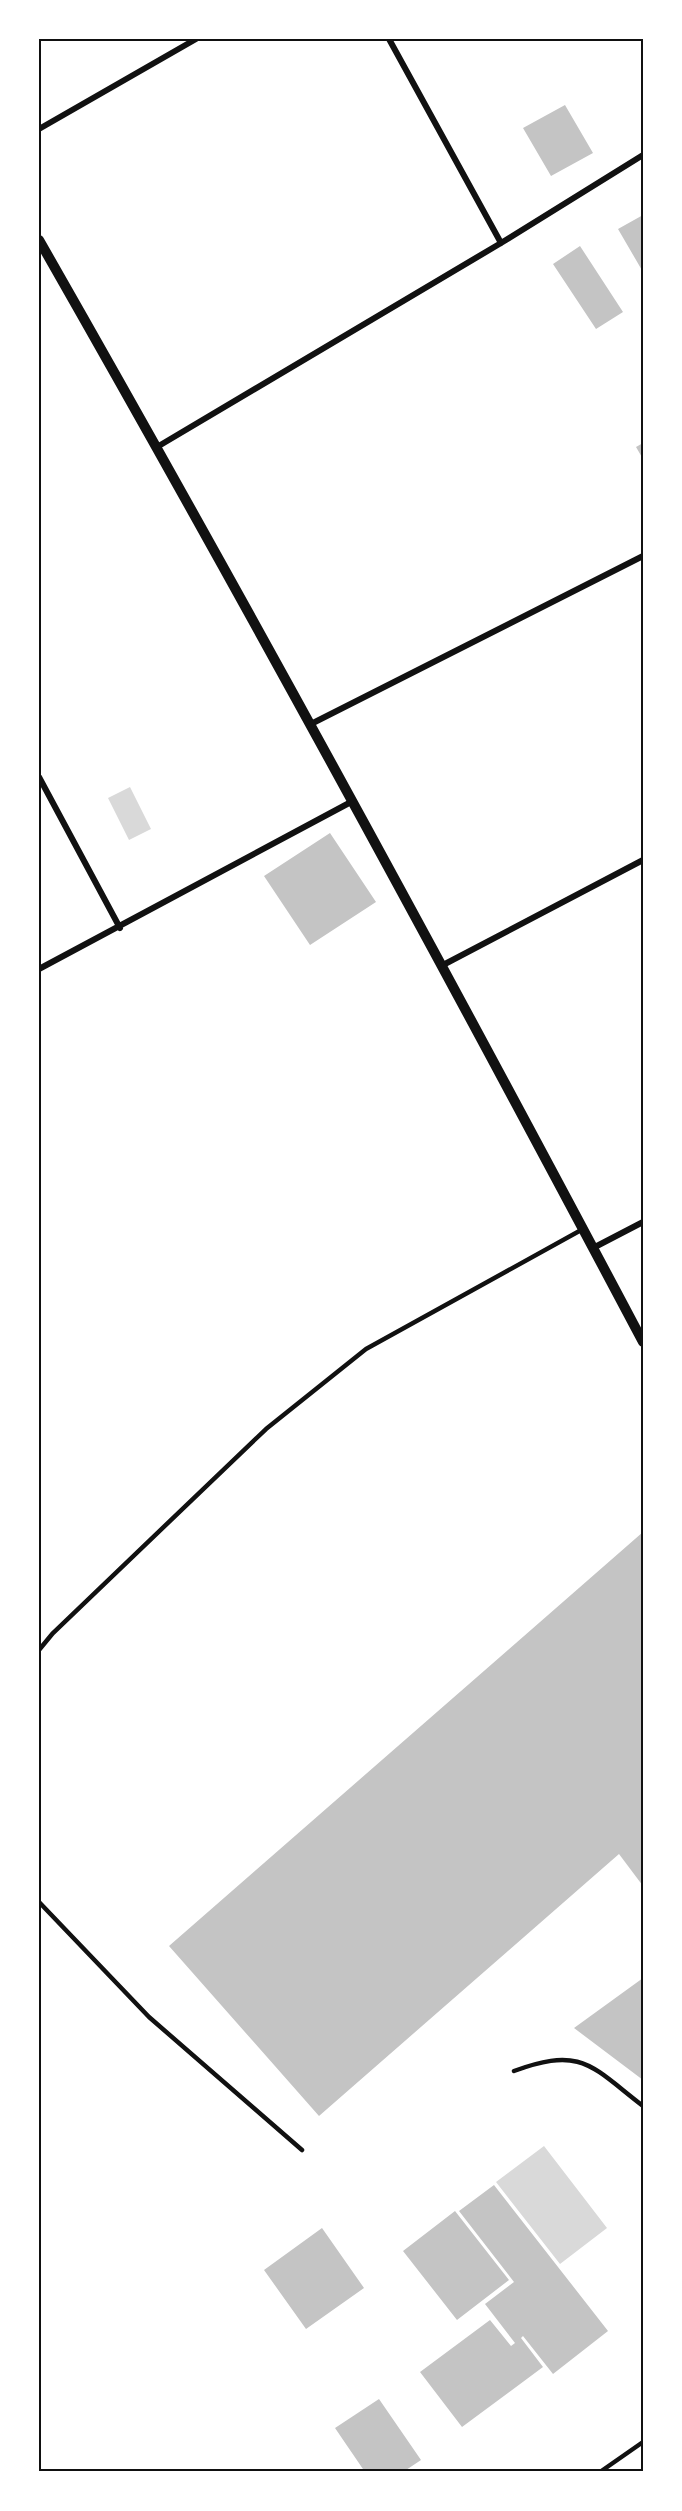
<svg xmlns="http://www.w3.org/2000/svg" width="682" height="2511" viewBox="0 0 682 2511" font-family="Barlow,sans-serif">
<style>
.water{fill:#d9d9d9}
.building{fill:#c4c4c4}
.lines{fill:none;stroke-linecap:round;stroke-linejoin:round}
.service{stroke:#111;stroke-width:4.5}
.minor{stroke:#111;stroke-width:6}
.tertiary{stroke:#111;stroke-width:10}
.neatline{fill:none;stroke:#111;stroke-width:2}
</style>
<rect width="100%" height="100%" fill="#fff"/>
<path class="water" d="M130,787L151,829L129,840L108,798Z
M544,2146L607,2228L560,2264L496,2182Z"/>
<path class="building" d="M565,105L593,153L551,176L523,128Z
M643,215V272L618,229Z
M580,246L623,312L596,329L553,264Z
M643,443V459L636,447Z
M330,833L376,902L310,945L264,876Z
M643,1532V1886L619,1854L319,2116L169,1946Z
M643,1978V2080L574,2028Z
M494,2185L608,2331L553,2374L523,2336L521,2338L543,2367L462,2427L420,2372L490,2320L511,2346L515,2343L485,2304L514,2282L459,2211Z
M455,2211L509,2280L457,2320L403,2251Z
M322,2228L364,2288L306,2329L264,2270Z
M379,2399L421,2460L403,2472H365L335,2428Z"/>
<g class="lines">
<path class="service" d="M39,1650L53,1633L266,1429L366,1349L583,1229
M39,1902L149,2017L302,2150
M514,2071C582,2046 591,2066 643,2106
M600,2472L643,2442"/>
<path class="minor" d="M389,39L501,243
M39,129L196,39
M157,447L501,243L643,155
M309,725L643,556
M39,777L120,928
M443,965L643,860
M39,969L351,802
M593,1248L643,1222"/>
<path class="tertiary" d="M39,240C247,604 447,972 643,1342"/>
</g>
<rect width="682" height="2511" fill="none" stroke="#ffffff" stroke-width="81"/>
<rect x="40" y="40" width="602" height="2430" class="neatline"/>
</svg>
